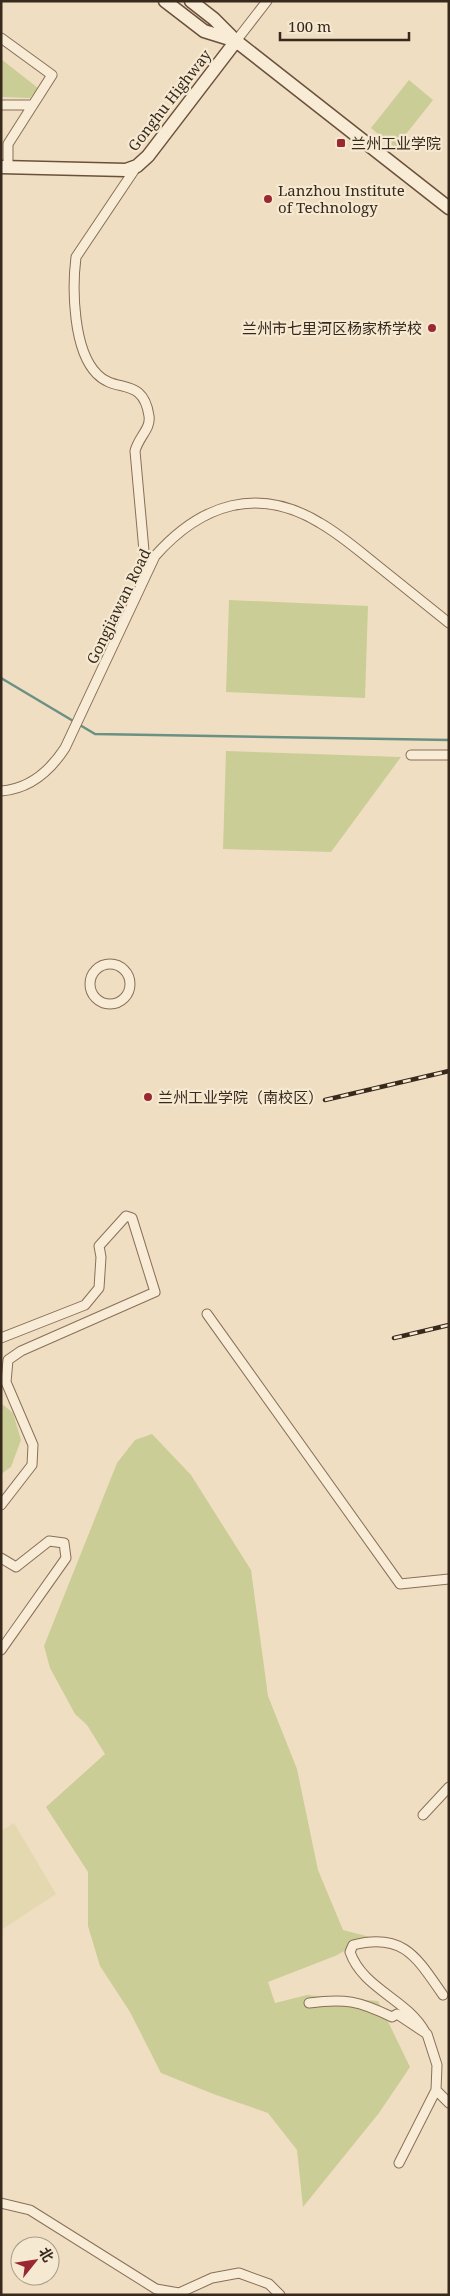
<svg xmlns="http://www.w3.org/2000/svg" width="450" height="2296" viewBox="0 0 450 2296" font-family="'Noto Serif','Noto Sans SC',serif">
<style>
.farmland{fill:#e4d8b0}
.green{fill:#cbcd96}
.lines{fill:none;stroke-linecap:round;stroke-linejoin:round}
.stream{stroke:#6b9084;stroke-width:2.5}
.street-casing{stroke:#896f59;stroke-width:11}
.secondary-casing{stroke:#6b503c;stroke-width:15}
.street{stroke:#f9ecd6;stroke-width:9}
.secondary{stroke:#f9ecd6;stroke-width:12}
.rail-casing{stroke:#38291d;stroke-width:4.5}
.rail{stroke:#f6e9d2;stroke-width:2.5;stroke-dasharray:8;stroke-linecap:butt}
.poi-dot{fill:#992831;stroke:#f6e9d2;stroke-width:2}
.labels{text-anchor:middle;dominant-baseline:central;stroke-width:4.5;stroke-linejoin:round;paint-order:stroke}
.street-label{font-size:15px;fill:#38291d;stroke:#f6e9d2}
.poi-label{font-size:15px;fill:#38291d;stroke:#f6e9d2;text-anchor:start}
</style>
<rect width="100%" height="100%" fill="#efdec2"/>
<path class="farmland" d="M14,1823L56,1894L1,1930V1831Z"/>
<path class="green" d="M1,59L38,88L30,98L1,97Z
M409,80L433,100L395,148L371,128Z
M229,600L368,606L365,698L226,692Z
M226,751L401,757L331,852L223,849Z
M1,1403L13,1413L21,1440L11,1467L1,1474Z
M152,1434L191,1475L251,1570L268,1696L297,1769L318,1870L343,1930L370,1937L335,1956L268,1982L275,2003L307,1995L378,2001L410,2067L379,2113L303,2207L297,2150L268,2113L216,2095L161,2073L130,2012L100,1966L88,1926V1872L46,1807L105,1754L87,1725L75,1714L50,1668L44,1646L117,1463L135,1440Z"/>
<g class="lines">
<path class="stream" d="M1,678L95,734L449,740"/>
<g class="street-casing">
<path id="street" d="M1,38L52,75L8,144V167
M236,41L267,1
M1,105H33
M137,166L76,257C72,289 73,350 97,374C116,394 143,376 149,416C151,429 139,436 135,451L146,573
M411,755H449
M1,791C29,789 50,771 65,748L155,556C201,504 258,485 320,523C341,535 359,551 378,566C402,585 425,604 449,623
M90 984a20 20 0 1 1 40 0a20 20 0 1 1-40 0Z
M207,1314L400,1584L449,1579
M1,1338L85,1305L99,1288L101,1257L99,1246L126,1216L132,1218L155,1292L21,1351L8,1360L6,1382L33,1445L32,1465L1,1505
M1,1558L16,1567L49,1541L64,1543L66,1558L1,1650
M423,1815L449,1787
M309,2003C345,1998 359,2001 392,2017L397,2014L427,2034L437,2065L436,2090L399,2163
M425,2032C407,1999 363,1989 350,1952L353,1945C404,1932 417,1958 443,1995
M436,2090L449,2103
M1,2203L30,2210L156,2289L179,2293L212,2278L239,2273L269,2284L280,2295"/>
</g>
<g class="secondary-casing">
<path id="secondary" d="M165,1L204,31L233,40
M191,1L214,19L236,41L449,208
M1,167L126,170L137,166L148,156L236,41"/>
</g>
<use href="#street" class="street"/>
<use href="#secondary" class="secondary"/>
<g class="rail-casing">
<path id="rail" d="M325,1100L449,1071
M394,1338L449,1325"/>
</g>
<use href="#rail" class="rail"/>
</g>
<g class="poi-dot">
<rect x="336" y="138" width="10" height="10" rx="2.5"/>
<circle cx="268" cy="199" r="5"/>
<circle cx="432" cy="328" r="5"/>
<circle cx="148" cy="1097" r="5"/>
</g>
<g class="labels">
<g class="street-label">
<text transform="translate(169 100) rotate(-52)">Gonghu Highway</text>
<text transform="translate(118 606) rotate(-64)">Gongjiawan Road</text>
</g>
<g class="poi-label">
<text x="351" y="143">兰州工业学院</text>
<text x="278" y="190">Lanzhou Institute<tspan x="278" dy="17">of Technology</tspan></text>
<text x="422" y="328" text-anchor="end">兰州市七里河区杨家桥学校</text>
<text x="158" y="1097">兰州工业学院（南校区）</text>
</g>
</g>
<rect width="450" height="2296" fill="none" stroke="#38291d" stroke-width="5"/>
<g transform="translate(35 2261) rotate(60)"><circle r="24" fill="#f6e9d2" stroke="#aa9c8a"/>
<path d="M0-4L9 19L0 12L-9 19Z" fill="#992831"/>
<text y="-8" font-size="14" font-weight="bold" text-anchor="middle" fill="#38291d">北</text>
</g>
<path d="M280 32v8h129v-8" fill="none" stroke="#38291d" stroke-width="2.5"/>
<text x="288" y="32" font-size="15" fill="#38291d" stroke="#f6e9d2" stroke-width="4" paint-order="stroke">100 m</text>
</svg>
